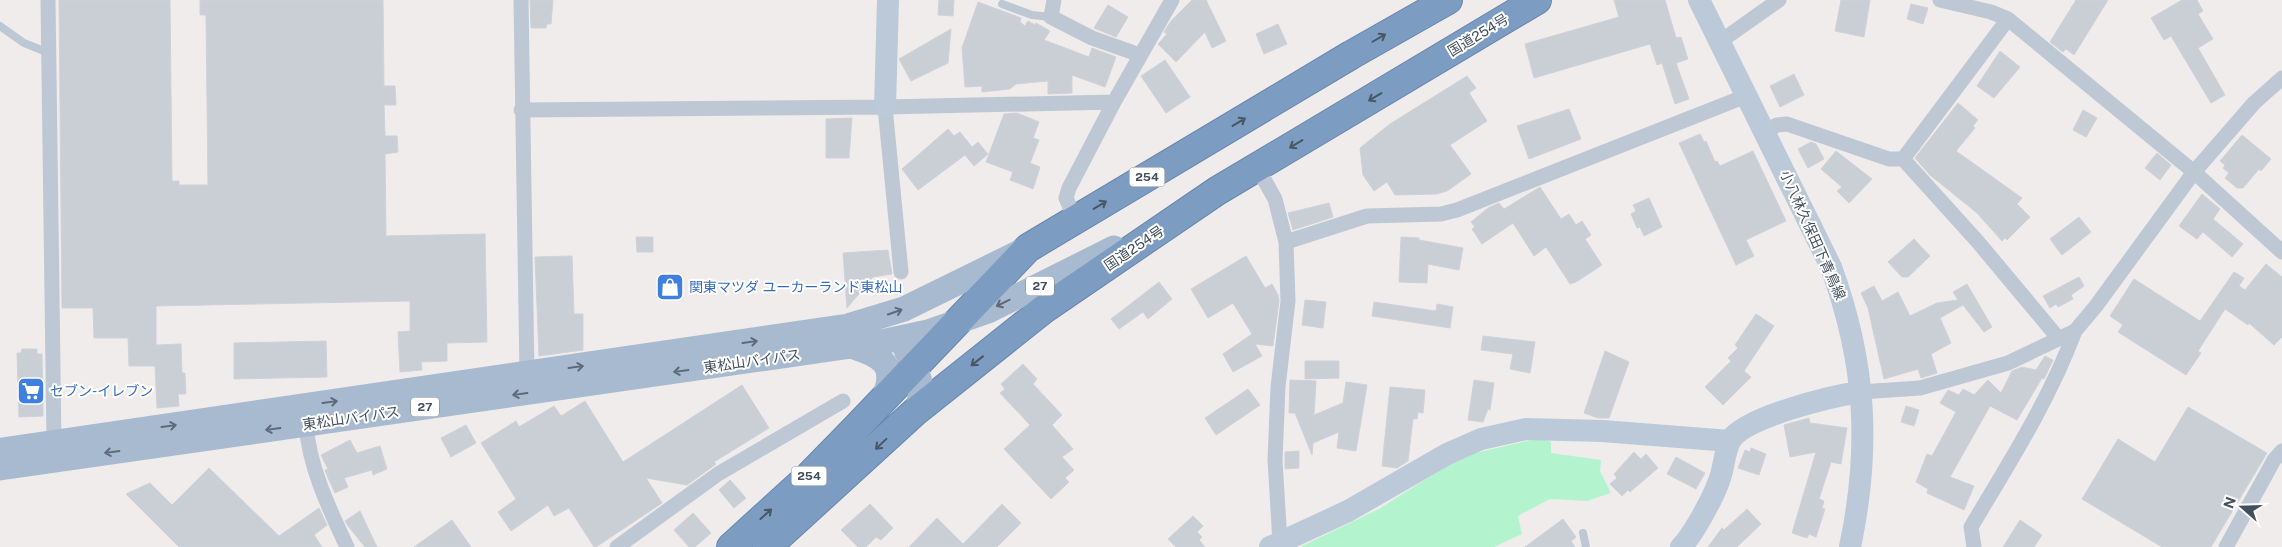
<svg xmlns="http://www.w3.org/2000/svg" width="2282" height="547" viewBox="0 0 2282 547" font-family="'Public Sans','Noto Sans JP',sans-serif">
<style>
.green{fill:#b3f4cf}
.building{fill:#caced5;stroke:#cfd2d9}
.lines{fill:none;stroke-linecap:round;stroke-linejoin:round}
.highway-casing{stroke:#6887ae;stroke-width:30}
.lane{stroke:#bdc8d4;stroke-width:8}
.street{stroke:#bdc8d4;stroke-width:15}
.secondary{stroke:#bcc9d8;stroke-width:22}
.primary{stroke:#a8bacf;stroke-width:25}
.highway{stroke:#7d9cc2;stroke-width:28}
.oneway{stroke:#485766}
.oneway2{stroke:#5c6a79}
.labels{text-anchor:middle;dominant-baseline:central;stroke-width:4;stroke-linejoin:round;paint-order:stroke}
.shield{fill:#fff;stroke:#7b848d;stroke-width:1}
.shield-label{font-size:12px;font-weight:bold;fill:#424f5c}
.street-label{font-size:14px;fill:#424f5c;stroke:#fff}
.shop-label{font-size:14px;fill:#366cbe;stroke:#fff;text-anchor:start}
</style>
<rect width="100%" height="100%" fill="#f0ecec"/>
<path class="green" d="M1540,438L1551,442V453L1601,460L1600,471L1611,493L1587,501L1550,499L1518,516L1522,534L1494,547H1300L1379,509L1462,456Z"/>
<path class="building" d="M59,0H170L172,181H179V185H208L206,15H200V0H383L384,86H395L396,105H384L385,136H397L398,152L385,154L386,236L485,234L487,342L447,343V361L421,362L422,370L400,372L398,332L410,331V301L156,306V345L181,344L182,373H185L186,394H178L179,406L157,408L155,366H129L128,338H94L93,308H62Z
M530,0H553L551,24H547L546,28H531Z
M939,0H954L953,16L938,15Z
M1192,0H1206L1226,41L1212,48L1205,32L1176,62L1158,44L1167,34L1164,32L1171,21Z
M1614,0H1665L1676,38L1681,37L1688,59L1676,63L1689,99L1675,104L1662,63L1657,65L1650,44L1534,78L1525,44L1619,17Z
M1841,0H1870L1864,37L1835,31Z
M2076,0H2108L2074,55L2066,49L2063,52L2050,42Z
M2182,0H2197L2203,11L2198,14L2213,39L2198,48L2225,95L2211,103L2171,36L2164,40L2151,18Z
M978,2L1021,18L1020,22L1025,26L1028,21L1035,25L1036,23L1050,31L1044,40L1089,57L1092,48L1116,57L1105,87L1072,75V93L1048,94V81L1016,84L1010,89L982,92V86L965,87L962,48Z
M1911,4L1928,8L1923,24L1907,19Z
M1108,5L1128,17L1116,37L1094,28Z
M1278,24L1287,44L1264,54L1256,34Z
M951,29L948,63L911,81L899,59Z
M2000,51L2020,67L1994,98L1977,86Z
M1165,60L1190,97L1166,113L1141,76Z
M1794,74L1804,95L1780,107L1770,86Z
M1467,76L1476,88L1469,93L1487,121L1450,145L1471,174L1447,191L1437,194L1395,195L1387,182L1374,191L1363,175L1360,148L1390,124Z
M1958,103L1978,120L1973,126L1975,128L1956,151L2022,198L2017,204L2030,217L2007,240L2005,238L2002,241L1977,213L1930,175L1915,158Z
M1569,109L1581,139L1529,159L1517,126Z
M2083,110L2097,118L2086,137L2073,130Z
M1017,113L1039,122L1033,138L1039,140L1030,163L1040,167L1033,189L1010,180L1013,172L986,162L1004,114Z
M852,118L849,158H826V119Z
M948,129L954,136L960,132L972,147L978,142L988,154L974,166L965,155L918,190L902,169Z
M1700,134L1704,142L1706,141L1715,162L1717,161L1720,166L1753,151L1786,221L1746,240L1754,256L1736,265L1679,143Z
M2242,135L2271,159L2261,171L2259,169L2243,188H2237L2225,178L2229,173L2223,168L2225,165L2220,161Z
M1811,142L1816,144L1824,159L1808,168L1798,149Z
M1836,151L1872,179L1849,203L1837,191L1842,187L1821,169Z
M2157,153L2171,165L2160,180L2145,168Z
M1540,187L1561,219L1569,214L1576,225L1582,221L1591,235L1585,239L1602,265L1576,282L1570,284L1546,247L1534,256L1513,223L1482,244L1472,229L1475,227L1471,222L1488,208L1499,203L1504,209Z
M2202,194L2220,209L2213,219L2243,244L2232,257L2203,232L2197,239L2179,226Z
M1649,198L1662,227L1644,236L1640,227L1637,228L1631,214L1636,211L1633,205Z
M1329,203L1333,217L1293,230L1288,213Z
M2079,217L2091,232L2062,255L2050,239Z
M636,237H653V252H637Z
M1401,237L1419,238V240L1463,248L1459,270L1428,264L1427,283L1399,282Z
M1914,239L1930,256L1908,277H1902L1888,262Z
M888,250L892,274L873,277L847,308L843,253Z
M572,256L574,314H583V350L539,356L535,257Z
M1246,256L1265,288L1272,284L1278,295L1279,301L1273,346L1255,344L1262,356L1233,372L1223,354L1252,334L1233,303L1208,318L1191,289Z
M2266,264L2282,277V337L2274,345L2249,323L2248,325L2225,309L2198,351L2201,353L2186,375L2118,332L2123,325L2110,316L2134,279L2200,321L2234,272L2244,278L2239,286L2245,290Z
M2079,277L2084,286L2071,295L2073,299L2058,307L2056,304L2050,308L2043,296Z
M1159,282L1172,299L1148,319L1143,312L1119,329L1111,319Z
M1967,284L1992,327L1984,332L1963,305L1940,318L1951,343L1931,354L1937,373L1921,378L1918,369L1884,379L1868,308L1861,293L1874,286L1882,301L1898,292L1910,316L1937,303L1958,300L1953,292Z
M1305,300L1326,302L1323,328L1302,325Z
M1374,302L1436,311L1437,304L1453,307L1450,328L1372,316Z
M1756,314L1774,326L1744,371L1751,377L1723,405L1705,387L1731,361L1728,358L1738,348L1735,345Z
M1483,336L1535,342L1530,373L1510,369L1513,354L1481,350Z
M326,341L327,377L234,379V343Z
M22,349H37V354H42L43,416L19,417L17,353H21Z
M1605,351L1629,362L1609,418H1598L1584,413Z
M2045,356L2053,360L2044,379L2042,378L2017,420L1990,406L1950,477L1974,486L1964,510L1927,493L1928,489L1916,482L1927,454L1932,456L1956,412L1940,403L1948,390L1959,395L1963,389L1974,395L1988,380L2001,393L2012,371L2022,367L2036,370Z
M1305,361H1339V378L1305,379Z
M1023,364L1037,379L1033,384L1062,415L1052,425L1073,449L1062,457L1074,470L1065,478L1069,482L1051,499L1004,449L1030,425L1000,393L1005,389L1001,384Z
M1290,380L1316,381L1314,415L1343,403L1346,382L1367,385L1356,451L1337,448L1339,432L1313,443L1312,455L1295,413H1289Z
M1474,380L1494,383L1490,410L1488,409L1483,422L1468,420Z
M742,385L769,428L714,462L716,464L687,485L646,478L662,503L596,547H594L569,508L554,516L548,505L511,531L498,512L516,499L481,443L516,421L519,427L554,406L561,416L585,401L623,462Z
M1390,387L1425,390L1423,413L1418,412L1417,419H1413L1408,461L1397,468L1382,466Z
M1248,389L1260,405L1216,435L1205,418Z
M1906,406L1919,410L1914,426L1901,422Z
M2188,407L2267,453L2211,547H2162L2082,499L2118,439L2155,462Z
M1809,418L1810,423L1847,428L1841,464L1831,462L1819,499L1824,501L1822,508L1825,509L1816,537L1809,534L1807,538L1792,533L1816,452L1790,457L1784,425Z
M466,425L476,443L451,457L441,438Z
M350,440L357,453L380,446L387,469L373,475L372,470L344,478L348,487L335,493L328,478L325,470L328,469L321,455Z
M1751,448L1766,454L1759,475L1738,468L1745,450L1750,452Z
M1299,451V468L1285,469V452Z
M1634,452L1641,459L1646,454L1658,468L1630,492L1628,490L1622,496L1610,484L1617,478L1614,474Z
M1676,457L1705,473L1696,489L1667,474Z
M209,468L279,536L319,508L327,525L314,535L322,547H179L126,494L150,483L172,505Z
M730,480L746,498L734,508L719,490Z
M870,504L893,528L881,540L876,537L866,547H858L841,530Z
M1002,504L1021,523L997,547H909L937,518L963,544Z
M1747,509L1761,524L1737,547H1708L1722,528L1724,530Z
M360,511L377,547H365L348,526L345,521Z
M693,513L711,533L695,547H689L674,530Z
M1193,516L1203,526L1197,532L1202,537L1199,540L1205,547H1176L1168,539Z
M1563,519L1576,537L1571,541L1575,547H1525Z
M452,520L471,547H414Z
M2020,520L2042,535L2034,547H2003Z"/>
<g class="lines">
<g class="highway-casing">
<path id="highway" d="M731,547L809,476L855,429L1028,248L1351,55L1448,0
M767,547L916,411L1044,309L1217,191L1537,0"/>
</g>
<path class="lane" d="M1002,4L1032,15L1051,17
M0,26L24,43L49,53
M1583,533L1586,547"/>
<path class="street" d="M48,0L54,443
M521,0L527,374
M1054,0L1051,17L1092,38L1140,55
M1940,0L1991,12L2008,19L2194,172L2282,252
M1721,41L1779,0
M885,107L901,272
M521,110L885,107L1114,102
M1765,131L1777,125L1787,124L1889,159H1903L2008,19
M1903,159L1978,242L2059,339
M1257,167L1275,199L1286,242L1367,216L1441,214L1457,210L1746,96
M1075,219L1066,198L1069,188L1114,102L1172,0
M1860,392L1920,388L2008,363L2075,331L2096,306L2194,172L2254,103L2282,78
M306,424C309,467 329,508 347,547
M1280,543L1275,460L1278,387L1288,301L1286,242
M617,547L718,474L843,401
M1974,547L1971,527C2009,463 2049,401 2075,331
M2226,547L2274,460L2282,451"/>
<path class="secondary" d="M1699,0L1831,267C1866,363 1871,447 1850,547
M885,107L888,0
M1270,547L1348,511L1447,454L1481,439L1526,429L1602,431L1730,441
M1681,547C1693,535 1713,498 1719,481C1724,469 1724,453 1730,441C1743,417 1833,396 1860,392"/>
<path class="primary" d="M851,346C883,356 898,365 883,400
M906,350C918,371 926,387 916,411
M2,450L848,326L904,309L1020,252
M0,468L886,341L928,332L988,311L1114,248"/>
<use href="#highway" class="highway"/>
</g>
<defs><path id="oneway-shaft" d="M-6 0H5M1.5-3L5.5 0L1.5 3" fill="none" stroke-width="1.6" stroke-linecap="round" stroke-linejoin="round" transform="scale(1.25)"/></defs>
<g class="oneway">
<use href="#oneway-shaft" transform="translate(1379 38) rotate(-30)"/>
<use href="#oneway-shaft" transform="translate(1375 97) rotate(149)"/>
<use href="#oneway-shaft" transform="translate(1239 122) rotate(-31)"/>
<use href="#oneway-shaft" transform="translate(1296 144) rotate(149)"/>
<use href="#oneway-shaft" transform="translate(1100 205) rotate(-31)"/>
<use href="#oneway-shaft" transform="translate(977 361) rotate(142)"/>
<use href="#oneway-shaft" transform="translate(881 444) rotate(137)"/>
<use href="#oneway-shaft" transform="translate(766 514) rotate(-42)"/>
</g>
<g class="oneway2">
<use href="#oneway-shaft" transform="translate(1003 303) rotate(154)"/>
<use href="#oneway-shaft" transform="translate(895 312) rotate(-19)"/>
<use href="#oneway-shaft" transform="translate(750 342) rotate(-8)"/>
<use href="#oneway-shaft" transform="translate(576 367) rotate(-8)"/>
<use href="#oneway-shaft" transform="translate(681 371) rotate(172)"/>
<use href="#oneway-shaft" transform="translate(520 394) rotate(172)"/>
<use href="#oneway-shaft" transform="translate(330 402) rotate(-8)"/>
<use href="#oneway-shaft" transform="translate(169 426) rotate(-8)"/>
<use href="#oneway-shaft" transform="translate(273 429) rotate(172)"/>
<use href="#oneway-shaft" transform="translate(112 452) rotate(172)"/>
</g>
<defs>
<g id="shop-square" transform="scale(1.4375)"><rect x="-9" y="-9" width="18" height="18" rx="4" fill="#3f7fe0" stroke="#fff"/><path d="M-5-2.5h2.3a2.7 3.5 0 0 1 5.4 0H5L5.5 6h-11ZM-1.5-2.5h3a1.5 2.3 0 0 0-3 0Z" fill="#fff"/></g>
<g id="supermarket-square" transform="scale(1.4375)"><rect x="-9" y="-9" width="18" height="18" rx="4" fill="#3f7fe0" stroke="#fff"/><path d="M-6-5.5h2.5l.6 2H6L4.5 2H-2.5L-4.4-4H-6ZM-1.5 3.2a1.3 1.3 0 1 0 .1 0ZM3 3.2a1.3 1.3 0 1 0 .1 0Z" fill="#fff"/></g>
</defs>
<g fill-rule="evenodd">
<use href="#shop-square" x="670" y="287"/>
<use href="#supermarket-square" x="31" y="391"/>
</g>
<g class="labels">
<g class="shield">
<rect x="1129.5" y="167.5" width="35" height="19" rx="4"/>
<rect x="1026" y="276.5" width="28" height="19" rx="4"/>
<rect x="411" y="397.5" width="28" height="19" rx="4"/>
<rect x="791.5" y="466.5" width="35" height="19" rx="4"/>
</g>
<g class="shield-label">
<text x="1147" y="177">254</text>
<text x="1040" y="286">27</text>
<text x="425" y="407">27</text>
<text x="809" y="476">254</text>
</g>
<g class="street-label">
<text transform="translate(1478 35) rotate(-31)">国道254号</text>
<text transform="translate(1813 235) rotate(66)">小八林久保田下青鳥線</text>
<text transform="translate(1134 248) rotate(-34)">国道254号</text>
<text transform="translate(752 361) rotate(-8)">東松山バイパス</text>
<text transform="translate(351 418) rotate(-8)">東松山バイパス</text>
</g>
<g class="shop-label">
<text x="689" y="287">関東マツダ ユーカーランド東松山</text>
<text x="50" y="391">セブン-イレブン</text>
</g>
</g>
<g transform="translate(2242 507) rotate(290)" stroke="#ffffff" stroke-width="4" paint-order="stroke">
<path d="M0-4L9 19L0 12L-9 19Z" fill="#424f5c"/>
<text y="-8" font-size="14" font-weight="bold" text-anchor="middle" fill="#424f5c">N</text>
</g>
</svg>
